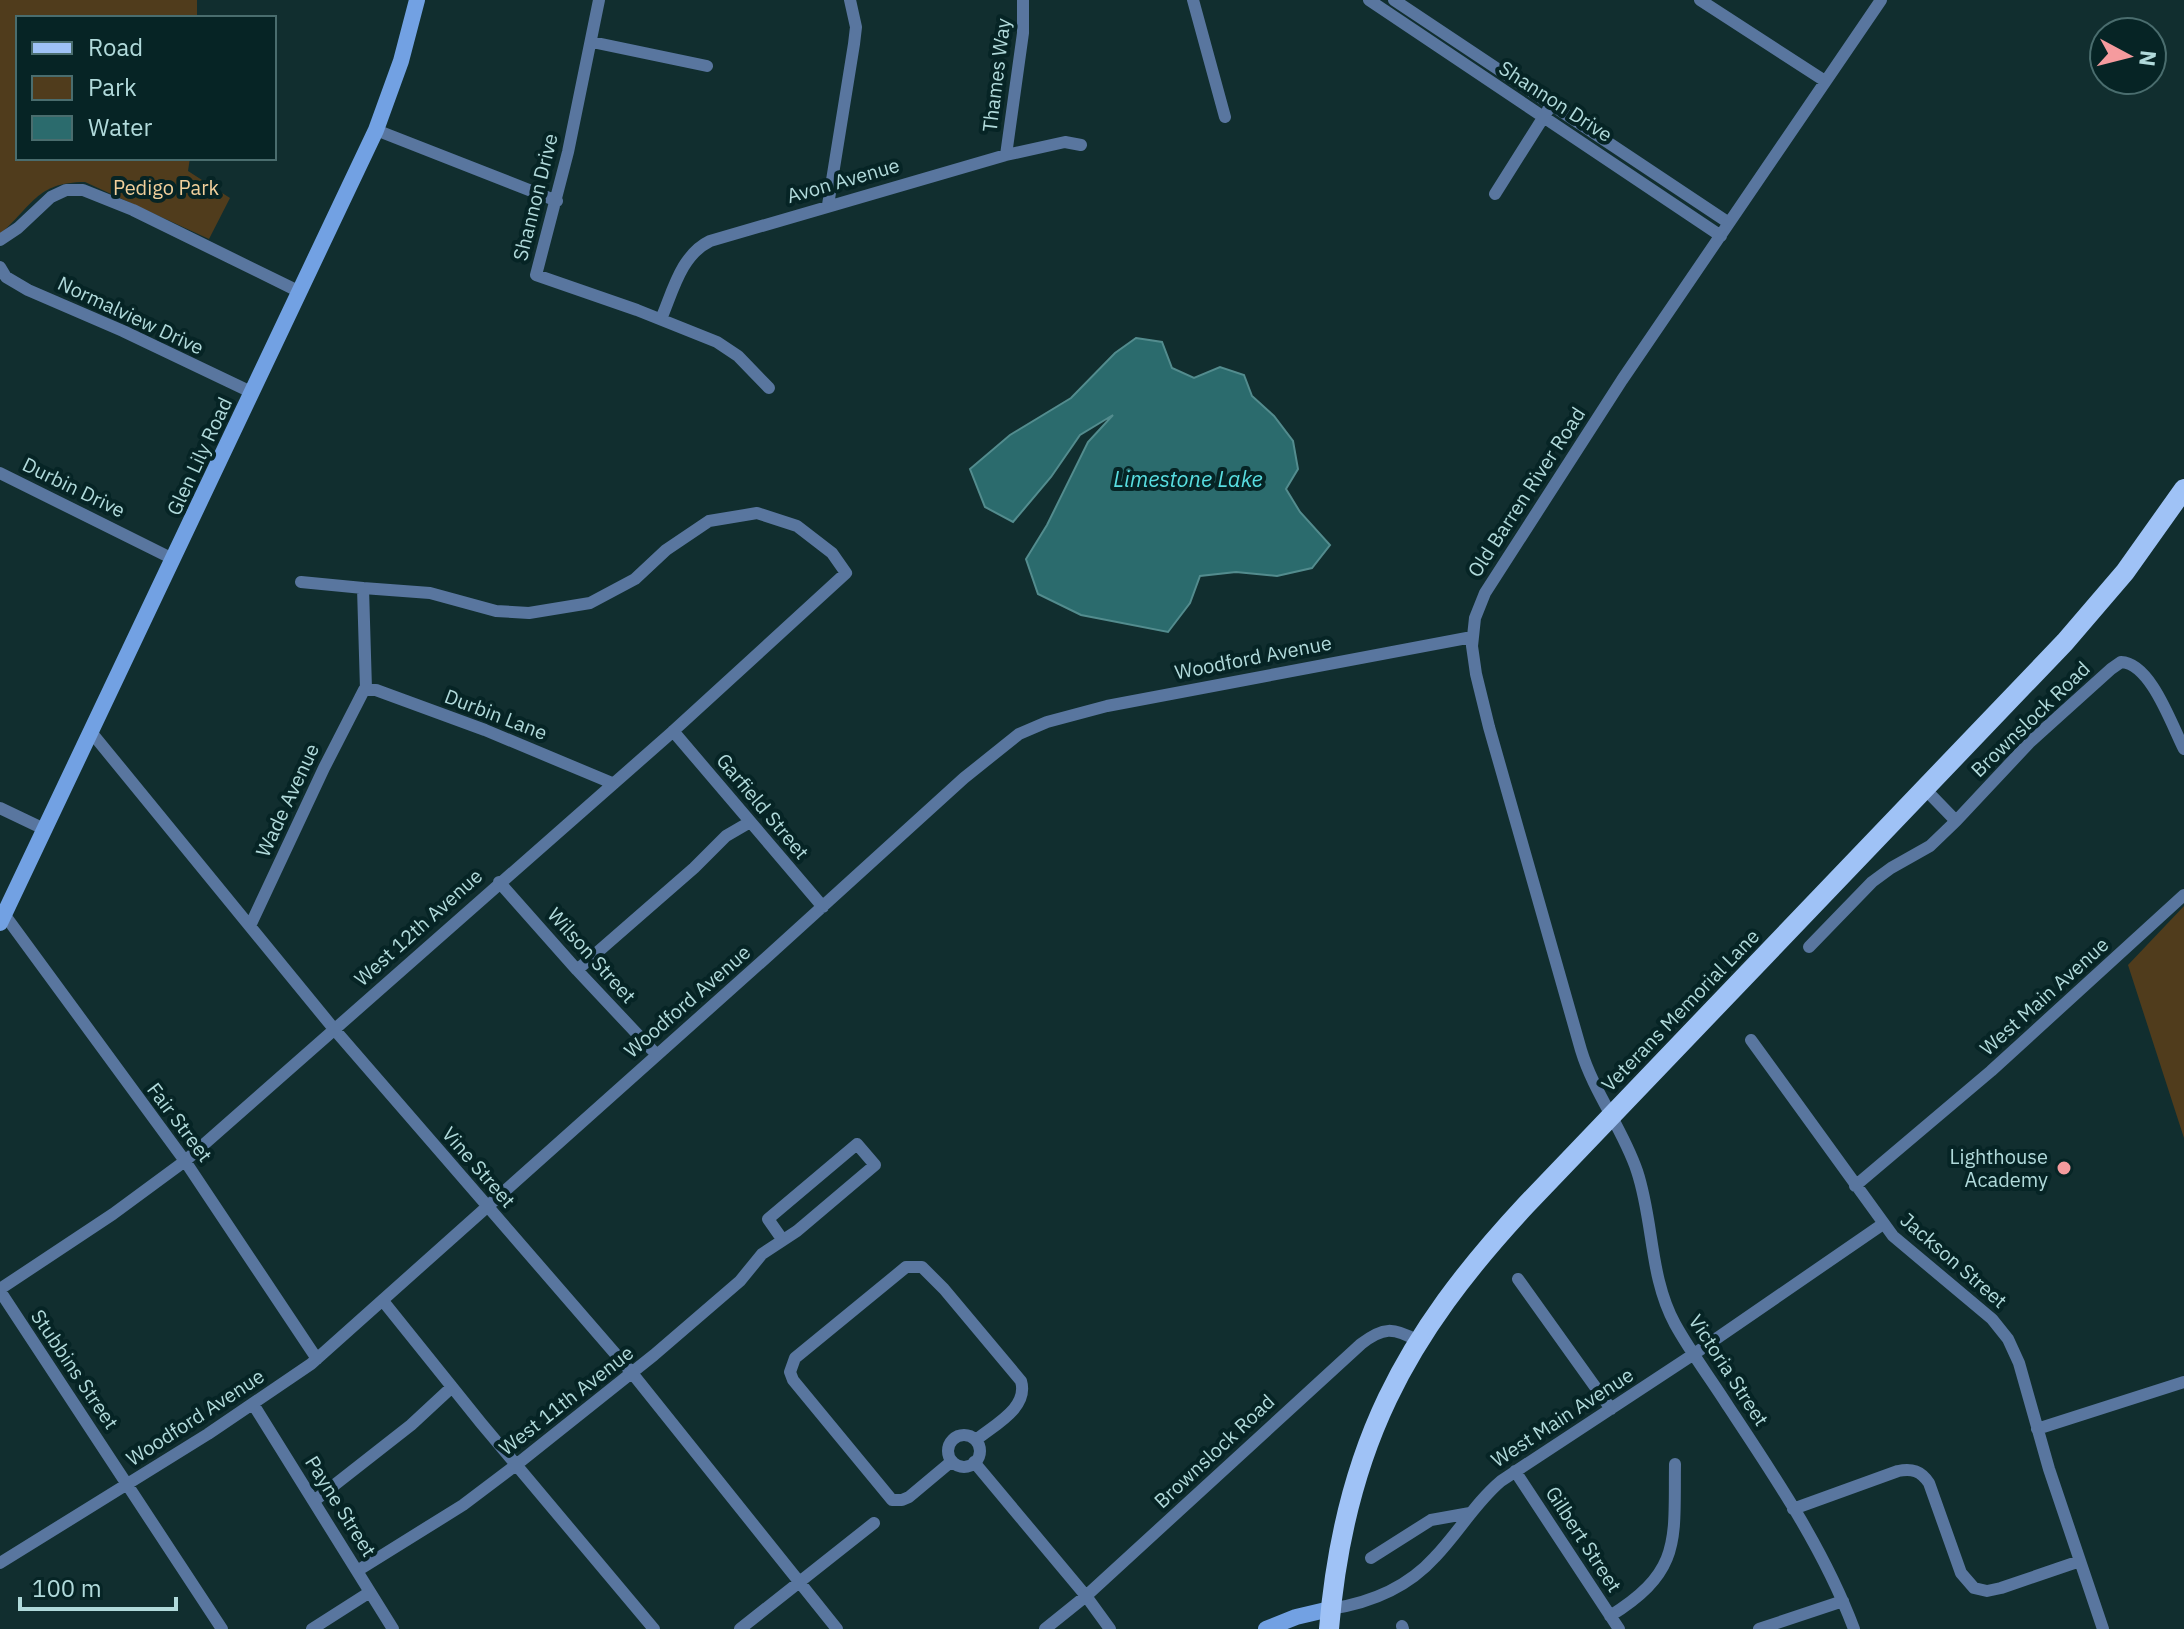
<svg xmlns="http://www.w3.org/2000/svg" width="2184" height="1629" viewBox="0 0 2184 1629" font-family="'IBM Plex Sans',sans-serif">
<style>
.green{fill:#503c1c}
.water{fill:#2b6b6d;stroke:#538c8e;stroke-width:2}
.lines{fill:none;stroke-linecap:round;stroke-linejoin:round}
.street{stroke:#59769f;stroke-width:12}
.secondary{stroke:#72a1e3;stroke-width:16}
.primary{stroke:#9fc2f6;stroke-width:20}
.poi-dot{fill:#f59b9e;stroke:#062425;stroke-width:3}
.labels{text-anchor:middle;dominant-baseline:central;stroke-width:8;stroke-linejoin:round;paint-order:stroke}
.street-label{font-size:20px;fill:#b1dadb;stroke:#062425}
.park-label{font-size:20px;fill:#f2d09c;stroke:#062425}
.poi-label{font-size:20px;fill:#b1dadb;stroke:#062425;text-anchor:end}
.water-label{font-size:22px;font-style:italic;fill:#58dee1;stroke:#062425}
</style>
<rect width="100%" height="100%" fill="#112e2f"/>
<path class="green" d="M0,0H197V18H18V158H190L188,171L230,198L209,239L85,182C36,182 32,207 0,234Z
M2184,906V1138L2128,965Z"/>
<path class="water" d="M1136,338L1162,342L1172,368L1194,378L1220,367L1244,375L1252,396L1274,416L1293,441L1298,469L1286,489L1300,512L1330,545L1312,568L1277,576L1236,572L1200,576L1190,603L1168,632L1081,615L1038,594L1026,559L1047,525L1088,442L1113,415L1080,435L1051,477L1013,522L985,507L970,469L1010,435L1071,398L1115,353Z"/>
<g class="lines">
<path class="street" d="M599,0L568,152L536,275L637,310L717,342L738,356L769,388
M1193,0L1225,117
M1369,0L1721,236
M1394,0L1729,223
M1700,0L1825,81
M592,42L707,66
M376,130L557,201
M1006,155L1023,33V0
M1495,194L1548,110
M828,205L854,44L856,27L850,0
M0,240L18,228L51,197L66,190H83L133,210L298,291
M0,267L6,277L28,290L123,331L251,392
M661,319C673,291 681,255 710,241L1006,155L1065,142L1081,145
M0,473L173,559
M301,582L363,588
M673,731L823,907
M91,732L334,1029L632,1373L837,1629
M1925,789L1956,821L2030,742L2111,669L2121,662C2151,663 2172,726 2184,749
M0,808L44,829
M499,882L577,970L656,1054
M4,914L185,1161L317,1359
M250,926L324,768L364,690H376L485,730L612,783
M1809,947L1872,882L1891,868L1930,846L1956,821
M577,970L694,868L726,836L750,822
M1751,1040L1893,1236L1992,1319L2008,1339L2019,1363L2049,1469L2103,1629
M1855,1186L1991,1071L2184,895
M1518,1279L1611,1409
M0,1289L113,1214L185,1161L670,734L846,573L832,553L797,526L757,513L709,521L666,550L635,579L590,603L529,613L496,611L430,593L363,588L366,689
M0,1291L222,1629
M383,1301L481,1423L654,1629
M253,1404L393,1629
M2037,1429L2184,1382
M948 1451a16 16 0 1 1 32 0a16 16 0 1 1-32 0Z
M952,1461L909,1497L902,1500H892L793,1380L790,1372L795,1358L906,1267H922L944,1289L1021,1381C1029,1408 994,1425 976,1440
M974,1462L1086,1596L1110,1629
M1515,1471L1619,1629
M314,1501L411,1425L452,1387
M1793,1509L1898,1471C1912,1468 1921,1471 1929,1483L1961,1573L1974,1588L1987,1591L2001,1588L2080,1561
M1371,1558L1431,1520L1470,1513
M0,1563L208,1434L311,1364L768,956L964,778L1019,734L1047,722L1107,706L1472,637
M357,1571L463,1505L516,1465L654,1355L740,1281L762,1254L797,1231L875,1165L857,1144L768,1219L782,1239
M1330,1609C1370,1603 1408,1587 1435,1557C1459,1532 1475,1503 1501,1481L1694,1354L1883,1224
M1610,1616C1682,1571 1674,1541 1675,1464
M1402,1626L1403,1629
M312,1629L370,1592
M740,1629L874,1523
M1045,1629L1086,1596L1361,1344C1383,1327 1393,1327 1418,1341
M1759,1629L1843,1601
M1854,1629C1824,1549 1775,1477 1728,1406C1711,1379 1691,1353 1675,1324C1649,1276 1654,1222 1637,1171C1623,1129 1594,1093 1581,1050L1489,727L1476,674L1472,646L1475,618L1485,593L1622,380L1881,0"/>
<path class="secondary" d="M0,923L376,130L401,61L417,0
M1266,1629L1296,1617L1330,1609"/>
<path class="primary" d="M1329,1629C1344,1449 1404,1336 1526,1205L2065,642L2125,572L2184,489"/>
</g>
<circle class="poi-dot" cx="2064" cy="1168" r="8"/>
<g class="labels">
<g class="street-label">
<text transform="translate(996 75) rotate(-83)">Thames Way</text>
<text transform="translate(1556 101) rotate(33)">Shannon Drive</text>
<text transform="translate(843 180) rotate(-16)">Avon Avenue</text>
<text transform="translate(535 197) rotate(-76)">Shannon Drive</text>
<text transform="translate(131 315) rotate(25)">Normalview Drive</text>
<text transform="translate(199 456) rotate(-65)">Glen Lily Road</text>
<text transform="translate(74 487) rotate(26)">Durbin Drive</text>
<text transform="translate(1526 492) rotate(-57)">Old Barren River Road</text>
<text transform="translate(1253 657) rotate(-11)">Woodford Avenue</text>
<text transform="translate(496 714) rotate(21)">Durbin Lane</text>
<text transform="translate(2030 719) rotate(-44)">Brownslock Road</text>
<text transform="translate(287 800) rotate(-65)">Wade Avenue</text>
<text transform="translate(763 806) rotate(50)">Garfield Street</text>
<text transform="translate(418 927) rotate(-42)">West 12th Avenue</text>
<text transform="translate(592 955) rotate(48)">Wilson Street</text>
<text transform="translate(2044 996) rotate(-42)">West Main Avenue</text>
<text transform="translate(687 1001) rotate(-41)">Woodford Avenue</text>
<text transform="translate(1680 1010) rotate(-46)">Veterans Memorial Lane</text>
<text transform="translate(180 1122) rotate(53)">Fair Street</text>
<text transform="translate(479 1167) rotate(49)">Vine Street</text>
<text transform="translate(1954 1260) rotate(41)">Jackson Street</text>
<text transform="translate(75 1369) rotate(56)">Stubbins Street</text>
<text transform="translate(1729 1370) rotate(57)">Victoria Street</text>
<text transform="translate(566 1400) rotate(-38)">West 11th Avenue</text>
<text transform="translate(195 1417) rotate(-33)">Woodford Avenue</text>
<text transform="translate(1562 1417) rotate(-33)">West Main Avenue</text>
<text transform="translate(1214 1451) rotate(-43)">Brownslock Road</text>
<text transform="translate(341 1506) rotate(58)">Payne Street</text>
<text transform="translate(1584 1539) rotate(57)">Gilbert Street</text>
</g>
<g class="park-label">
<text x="166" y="187">Pedigo Park</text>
</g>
<g class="poi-label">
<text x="2048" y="1156">Lighthouse<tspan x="2048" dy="23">Academy</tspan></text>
</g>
<g class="water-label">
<text x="1188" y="478">Limestone Lake</text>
</g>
</g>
<rect x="16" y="16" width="260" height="144" fill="#062425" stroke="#4a6d6e" stroke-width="2"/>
<rect x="32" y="42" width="40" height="12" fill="#9fc2f6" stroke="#4a6d6e" stroke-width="2"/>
<text x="88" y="56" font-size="24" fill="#b1dadb">Road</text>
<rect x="32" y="76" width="40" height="24" fill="#503c1c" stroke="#4a6d6e" stroke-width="2"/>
<text x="88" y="96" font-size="24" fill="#b1dadb">Park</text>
<rect x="32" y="116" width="40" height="24" fill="#2b6b6d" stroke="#4a6d6e" stroke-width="2"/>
<text x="88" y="136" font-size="24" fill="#b1dadb">Water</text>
<g transform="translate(2128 56) rotate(97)"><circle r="38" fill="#062425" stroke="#4a6d6e" stroke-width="2"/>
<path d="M0-6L14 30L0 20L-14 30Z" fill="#f59b9e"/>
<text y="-12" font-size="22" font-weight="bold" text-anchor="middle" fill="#b1dadb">N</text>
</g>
<path d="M20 1597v12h156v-12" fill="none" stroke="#b1dadb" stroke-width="4"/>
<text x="32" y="1597" font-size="24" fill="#b1dadb" stroke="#062425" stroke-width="6" paint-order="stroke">100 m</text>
</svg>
